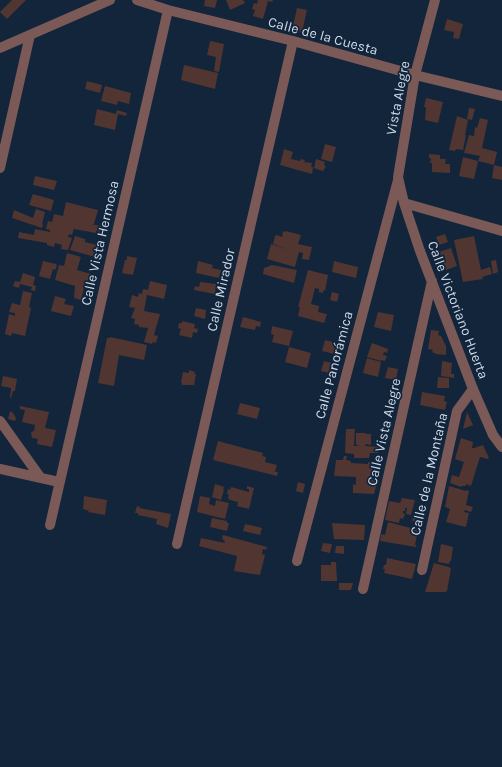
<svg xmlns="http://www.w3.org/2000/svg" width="502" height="767" viewBox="0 0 502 767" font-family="Karla,sans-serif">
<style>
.building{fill:#513530}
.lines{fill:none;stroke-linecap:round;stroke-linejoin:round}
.minor{stroke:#7b5957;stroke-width:10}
.labels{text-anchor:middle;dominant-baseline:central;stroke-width:3.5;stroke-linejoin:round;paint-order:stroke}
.street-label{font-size:14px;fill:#cedae9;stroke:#12253b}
</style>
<rect width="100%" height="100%" fill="#12253b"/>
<path class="building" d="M12,0H26L7,19L0,12Z
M205,0H217L215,8L204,6Z
M226,0H243L245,3L230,10Z
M258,0H273L272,2L268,1L263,19L253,16L255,10L252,9L254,3L257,4Z
M297,8L307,10L302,32L292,30Z
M447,19L463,24L459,39L453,38L454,32L444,30Z
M210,41L224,44L219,72L214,71L216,57L207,55Z
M184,65L218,73L215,89L181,80Z
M87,81L102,85L100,93L85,89Z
M105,86L131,93L129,104L118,101L117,105L101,101Z
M426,98L443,102L438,123L425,120L426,107H424Z
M469,108L475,109L472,120L467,119Z
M97,109L116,114L117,110L127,113L126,116L118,114L115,130L94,125Z
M457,116L468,120L465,135H466L463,150L456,149L455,151L449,150Z
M480,118L488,120L482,148L497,152L494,165L478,161L480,156L464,153L469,135L474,136L475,127L477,128Z
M325,144L336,147L332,162L321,159Z
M284,149L293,152L291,159L300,161L301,159L305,160L304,162L312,163L311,167H313L312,174L280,165Z
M429,154L440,155V159H446L445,164H450V173L432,172V163H430L431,158H429Z
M463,157L478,161L474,179L459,176Z
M316,159L325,162L324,165L326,166L323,171L314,168Z
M494,165L502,167V180L492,178Z
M35,176L57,181L54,190L33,185Z
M33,194L54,200L51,211L29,205Z
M66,202L98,210L94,224H91L101,226L100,232L96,231V233L74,229L72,235L69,234L68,237L72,238L68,250L61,249L62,245L55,243L54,247L47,245V243L18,238L19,232L34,235L35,229L50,232V230L46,229L48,221L52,222L54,214L63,216Z
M36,209L45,212L42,224L43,225L42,228L12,218L14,210L33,218Z
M283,231L286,232V231L301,235L298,244L312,247L309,260L302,259L303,253L299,252L295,267L267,259L271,244L290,250L273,244L275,236L277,235L282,237Z
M445,234L448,242L439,245L436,237Z
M75,236L85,239V242L97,245L95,257L70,250Z
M474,236L481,270L490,267L492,274L482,277L483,279L463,282L454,240Z
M451,248L457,266L446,270L439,252Z
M67,253L81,257L77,270L91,274L88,289L84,288L81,300L74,298L75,286L55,280L59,265L64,266Z
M127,256L137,258L133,275L122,273L125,260H127Z
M496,260L498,272L493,274L491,261Z
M43,261L56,264L57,266L55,270L53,269L50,279L39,276Z
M198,261L213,265L212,268L221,270L219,278L196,273Z
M334,261L358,267L356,278L332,272Z
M272,265L297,270L294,283L263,274L264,268Z
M308,270L328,275L325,291L323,290V293L319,292V289L315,288L311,304L319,306L318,312L327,314L324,323L298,316L300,307H298Z
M23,273L35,277L33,285L36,286L35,291L31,290L32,287L20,284L19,288L13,286L15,281L20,282Z
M150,281L167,285L164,299L147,295L144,311L160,314L154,335L158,336L156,343L153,342L152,344L144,342L148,328L139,327V325L134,324L135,319L131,318L135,308L129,307L132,295L138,297L139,293L142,294L143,289L148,290Z
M200,282L216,284L215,294L194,290L195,286L199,287Z
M23,291L32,293L29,307L31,308L30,313L25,336L12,333L11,336L5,334L9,314L15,316V313L9,312L12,303L20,305Z
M332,292L339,294L337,302L330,300Z
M55,296L66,299L64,304L74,306L71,316L51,311Z
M196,308L206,310L205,319L194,316Z
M378,312L394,315L391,331L374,327Z
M243,317L261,322L260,327L256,326L255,330L240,327Z
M182,321L195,324L194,328L198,329L197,333L193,332L192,338L179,335L181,329L178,328L179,323H182Z
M272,326L293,331L289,346L272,342L274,335L271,334Z
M431,330L439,331L438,335L441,336L446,346V355L436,354L432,352L433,350L428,349Z
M110,337L147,345L144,360L119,355L114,386L98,383L107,338H110Z
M325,340L341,344L338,355L322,351Z
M372,343L388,349L387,353L384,352L383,355L387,356L385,361L381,360V361L367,357Z
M289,347L311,353L307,368L285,362Z
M367,358L381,362L378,377L363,373Z
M324,361L335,364L333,374L321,371Z
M442,361L452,363L451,374H454V378L441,376Z
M388,367L398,369L396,380L385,378Z
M189,370L195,372L194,374H196L194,385H182V383L181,382L183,372L189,373Z
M3,376L17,379L15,391H13L11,398H10L11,388L1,386Z
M438,377L449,378V388H437Z
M422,392L445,396L444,401L447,402L445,410L420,405Z
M240,403L260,408L257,419L237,414Z
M20,406L49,412L45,428L56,430L52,447L37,444L38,439L32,438L31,432L34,431L35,425L22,422L25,410L20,409Z
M10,411L13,413L16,418L15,421L8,419Z
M467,412L473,425L463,429Z
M346,429H355L354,446H360L356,445V433H366V434H371V445L366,444L365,446L378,447V453H370L369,458H354V454L345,453Z
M461,438L473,442L472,448H474L483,445L489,458L488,459L480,457L471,486L466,484V486H461V487L450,483L452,475L459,477L464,462L455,459Z
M218,441L263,453L262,456L266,457L265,462L277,465L275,472H278L277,476L213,460Z
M344,456H347L346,460L351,461V463L368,464V462L382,463L374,494L353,493V484L356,485V477L334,476L336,460H343Z
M298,482L305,484L303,493L296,491Z
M215,484L224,487L223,490H224L221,500L212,497Z
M247,486L254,488L249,509L237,506L238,502L230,500L228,498L229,495L227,494L228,489L230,490L231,487L249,492V489H247Z
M449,486L466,491V490L469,491L466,505L473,507L471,512L465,510L464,512L469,513L466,527L446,522L450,509L445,507Z
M84,496L107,500L105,515L88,512L89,511L83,509Z
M200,496L210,498L209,504L215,506L216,500L229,503L225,519L197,512Z
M402,498L415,500L411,515L406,514L407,508H405V511H403V513L405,514L403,519L400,518L399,523L385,520L389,501L400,503Z
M137,506L140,507L139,508L171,514L168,528L156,524L157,519L138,515V513H135Z
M413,515L421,517L420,523L412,521Z
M212,518L227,521V523H229L227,531L210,527Z
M388,522L418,530L415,545H416V547L380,541L381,534L385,535Z
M332,523L365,525L364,540L334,539Z
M245,524L262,528L260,535L243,531Z
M223,535L267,547L266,550L263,549L262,554L265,555L260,575L234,571L237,556L199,546L201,538L225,543L224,540L222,539Z
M323,543L332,544L330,553L321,551Z
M441,544L453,547L451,561H450L449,564L438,562Z
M336,546H344V554L335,553Z
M387,558L416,564L412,579L384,573L385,569H383L384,565H386Z
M331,562H336L337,581H321V565H331Z
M434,563L449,567L451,569L447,591L445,592H425Z
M339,583H353L351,590H339Z"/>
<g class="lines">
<path class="minor" d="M137,0L168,10L293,41L415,75L502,96
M435,0L415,75L398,177L404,203L420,251L473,389L493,435L502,447
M0,48L110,0
M0,168L30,35
M404,203L502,231
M0,421L40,477
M0,469L59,482
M50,525L168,10
M177,544L293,41
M297,561L398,180
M422,570L457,411L473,389
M363,589L432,281"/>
</g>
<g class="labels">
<g class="street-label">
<text transform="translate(323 36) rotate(15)">Calle de la Cuesta</text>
<text transform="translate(398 98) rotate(-79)">Vista Alegre</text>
<text transform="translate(100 243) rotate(-77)">Calle Vista Hermosa</text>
<text transform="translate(221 290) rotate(-77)">Calle Mirador</text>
<text transform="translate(458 310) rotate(69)">Calle Victoriano Huerta</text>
<text transform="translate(334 365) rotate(-75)">Calle Panorámica</text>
<text transform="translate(384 432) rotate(-77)">Calle Vista Alegre</text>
<text transform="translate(429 474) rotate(-77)">Calle de la Montaña</text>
</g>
</g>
</svg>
